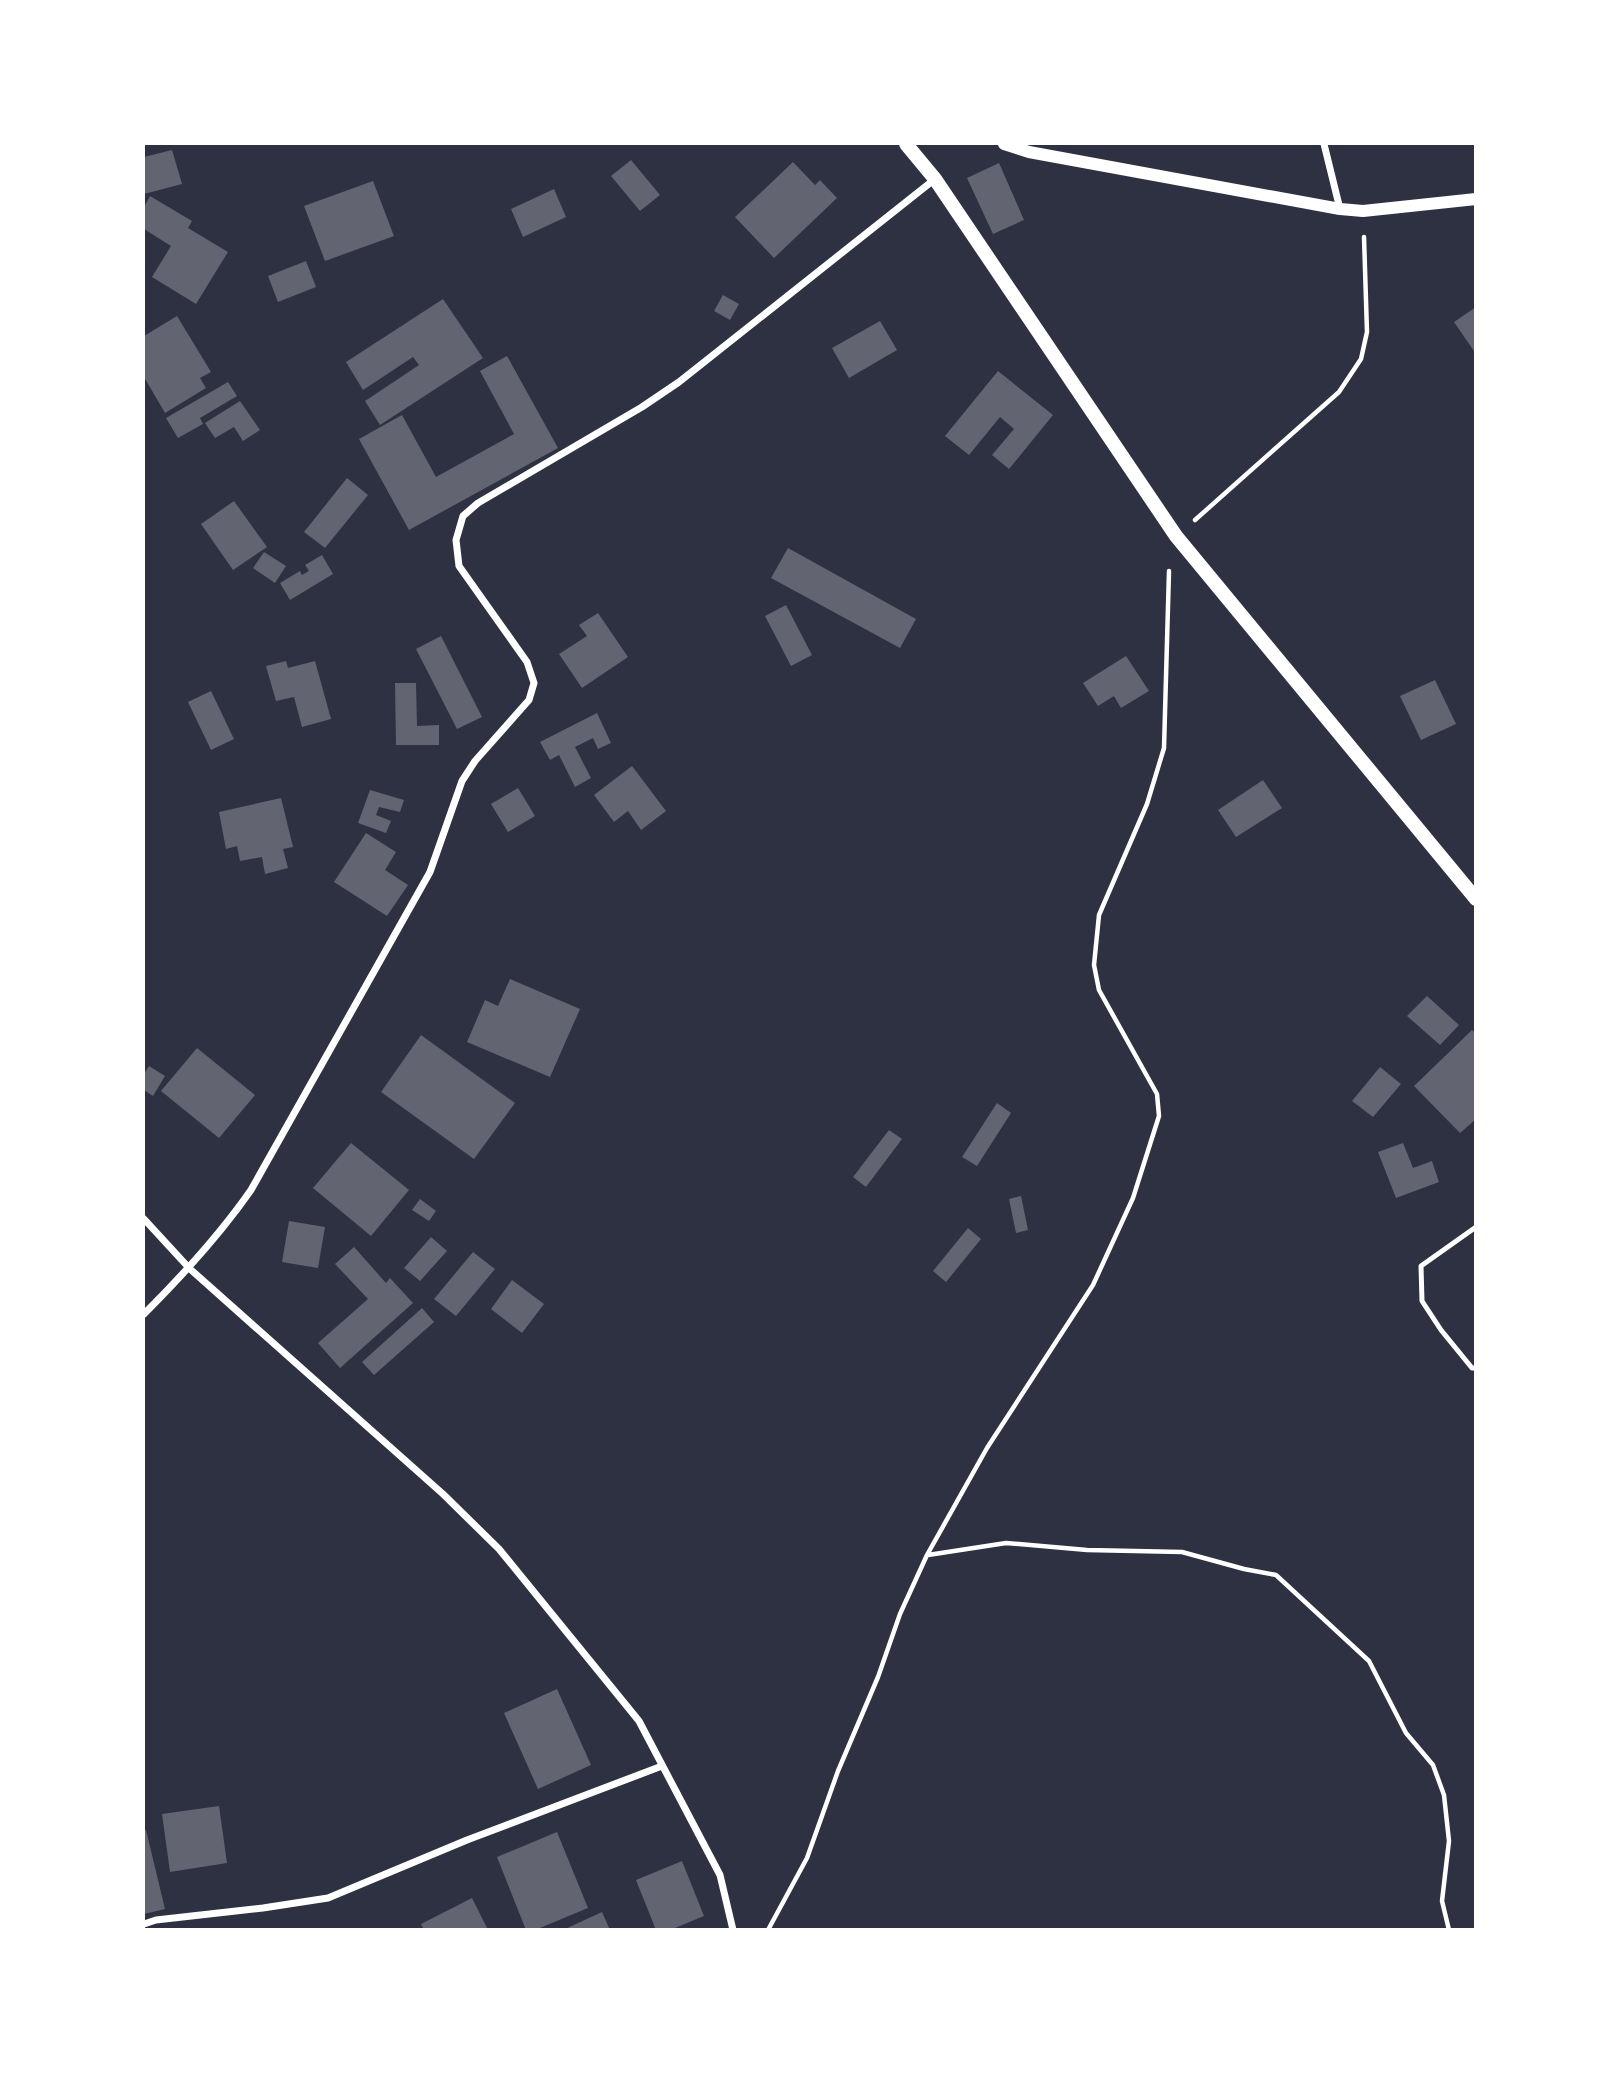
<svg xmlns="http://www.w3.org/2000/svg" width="1619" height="2073" viewBox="0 0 1619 2073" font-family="Roboto,sans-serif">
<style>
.building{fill:#626471}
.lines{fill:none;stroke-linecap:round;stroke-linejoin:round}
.path{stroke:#fff;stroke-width:4.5}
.service{stroke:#fff;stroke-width:5}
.minor{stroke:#fff;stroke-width:7}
.tertiary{stroke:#fff;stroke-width:12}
.secondary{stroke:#fff;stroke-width:14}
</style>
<rect width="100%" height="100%" fill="#2d3142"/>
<path class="building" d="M172,150L182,184L144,194V157Z
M631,160L660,195L640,211L611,176Z
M793,162L815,185L820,180L837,198L774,258L735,217Z
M999,163L1024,220L993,234L967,178Z
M373,181L394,236L325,261L304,206Z
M554,189L566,217L523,237L511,209Z
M150,196L192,221L188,228L228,252L196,304L152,277L171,246L144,229V207Z
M306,261L316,287L278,302L268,276Z
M723,295L739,304L730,320L714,311Z
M443,299L483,358L380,425L365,401L419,365L413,357L363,390L346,362Z
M1476,307V354L1454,322Z
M177,316L211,372L200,378L206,388L165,413L144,377V336Z
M880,321L897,350L849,378L832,348Z
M507,356L558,448L409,530L359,439L402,415L436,477L514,434L480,371Z
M998,371L1053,415L1009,469L992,455L1014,429L1000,417L969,455L945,436Z
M228,382L237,396L200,418L203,424L178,438L166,418Z
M240,401L260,430L243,441L234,427L215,438L205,423Z
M347,478L368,495L325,548L304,532Z
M234,501L267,547L233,570L201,524Z
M788,548L916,619L900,648L771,578Z
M264,552L286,566L275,583L253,568Z
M322,555L333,574L290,600L280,583L300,571L302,575L309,571L305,565Z
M786,605L812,655L791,666L765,616Z
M598,613L628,657L582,688L559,654L587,636L579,625Z
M441,636L482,717L457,729L416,649Z
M1126,656L1149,691L1121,708L1114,696L1098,706L1083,683Z
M286,661L288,668L315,661L331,719L302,727L294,697L276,701L266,666Z
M1435,680L1456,724L1421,740L1400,696Z
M395,683H416L417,726L439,725V745H396Z
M211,691L234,739L211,750L188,702Z
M597,713L611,743L598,749L593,738L575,747L591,778L575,787L559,755L550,760L540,742Z
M632,766L666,811L641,830L628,811L614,822L594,795Z
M1263,780L1282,808L1236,837L1218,810Z
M518,788L535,816L508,832L491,804Z
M370,790L404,800L400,812L379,807L376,815L391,821L386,833L358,823Z
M281,798L293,847L283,849L288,868L265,874L262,857L240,861L237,846L226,849L219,812Z
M366,833L396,852L385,870L408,885L387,916L334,882Z
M510,979L580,1009L550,1077L467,1042L485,1000L498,1006Z
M1427,996L1459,1025L1440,1045L1407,1016Z
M1472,1030L1476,1033V1119L1460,1133L1414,1086Z
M421,1035L515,1103L474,1159L381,1092Z
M197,1048L255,1095L219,1138L161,1091Z
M149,1066L165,1076L153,1096L144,1090V1074Z
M1380,1067L1401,1084L1373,1117L1352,1101Z
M997,1103L1011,1113L977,1166L962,1157Z
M889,1130L902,1139L866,1187L853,1177Z
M351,1143L409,1190L371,1236L313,1188Z
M1403,1143L1413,1168L1432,1161L1439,1182L1396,1198L1378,1152Z
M1021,1196L1028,1230L1016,1233L1009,1199Z
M420,1199L436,1211L429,1221L412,1210Z
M289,1221L325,1227L318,1268L282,1262Z
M968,1228L981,1239L946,1282L933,1271Z
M431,1237L447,1251L420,1281L404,1268Z
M354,1247L386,1283L390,1278L413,1303L340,1368L318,1343L368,1299L335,1264Z
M473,1252L495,1269L456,1316L434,1299Z
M512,1280L544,1304L522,1333L491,1309Z
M422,1308L434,1322L374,1375L362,1362Z
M557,1689L591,1765L538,1789L504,1713Z
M219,1806L227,1863L170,1872L162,1814Z
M144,1830H146L165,1909L144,1914Z
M557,1832L588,1908L535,1930H526L497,1857Z
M682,1861L704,1916L670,1930H656L636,1880Z
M472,1898L488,1930H424L421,1924Z
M602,1912L610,1930H563Z"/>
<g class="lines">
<path class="path" d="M1195,520L1339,392L1361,359L1367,332L1364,237
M928,1555L1006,1543L1087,1550L1182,1552L1244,1569L1276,1575L1369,1661L1406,1733L1433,1765L1444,1795L1449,1841L1442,1901L1449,1930
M768,1930L807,1858L838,1771L878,1677L900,1614L927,1555L987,1448L1093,1285L1133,1198L1159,1116L1157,1094L1099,990L1094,965L1099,915L1147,804L1164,748L1169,571"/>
<path class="service" d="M1476,1227L1421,1266L1422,1301L1441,1330L1472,1368H1476"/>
<path class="minor" d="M1324,144L1340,209
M144,1219L190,1269L443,1494L499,1549L639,1721L720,1875L733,1930
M144,1314C183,1275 219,1236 251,1190L430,872L462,781L475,761L529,700L534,683L527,662L459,566L456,540L463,516L478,503L642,407L679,382L935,179
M144,1924L156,1920L263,1908L328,1898L467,1840L662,1766"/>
<path class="tertiary" d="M1004,144L1029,152L1340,209L1363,211L1476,199"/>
<path class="secondary" d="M906,144L935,179L1176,536L1476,899"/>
</g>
<rect width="1619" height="2073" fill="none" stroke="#ffffff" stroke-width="290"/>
</svg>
